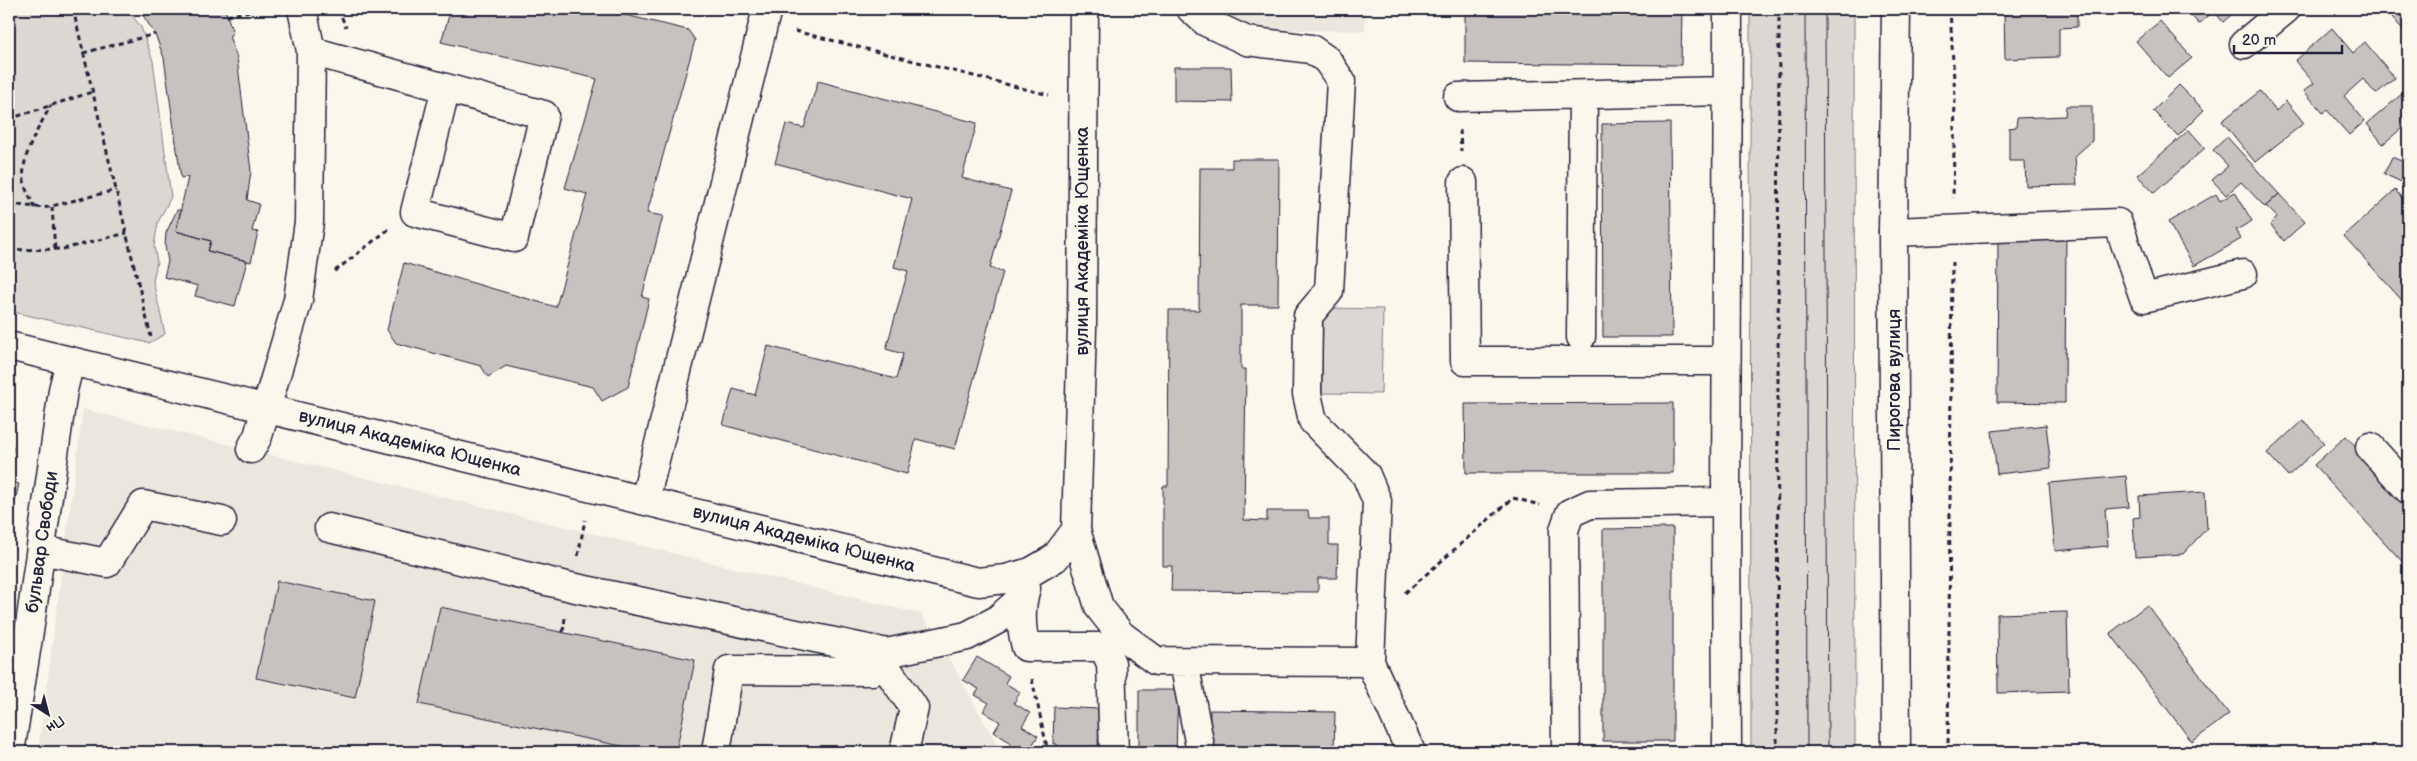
<svg xmlns="http://www.w3.org/2000/svg" width="2417" height="761" viewBox="0 0 2417 761" font-family="'Balsamiq Sans',sans-serif">
<style>
.built{fill:#ebe7df}
.green{fill:#dbd8d3;stroke:#7e7d87}
.building{fill:#c6c2c0;stroke:#22223b}
.lines{fill:none;stroke-linecap:round;stroke-linejoin:round}
.minor-casing{stroke:#22223b;stroke-width:31}
.major-casing{stroke:#22223b;stroke-width:31}
.path{stroke:#22223b;stroke-width:3;stroke-dasharray:5 4;stroke-linecap:butt}
.minor{stroke:#fbf7ec;stroke-width:28}
.major{stroke:#fbf7ec;stroke-width:28}
.tram{stroke:#22223b;stroke-width:1}
.labels{text-anchor:middle;dominant-baseline:central;stroke-width:5;stroke-linejoin:round;paint-order:stroke}
.street-label{font-size:18px;fill:#22223b;stroke:#fbf7ec}
</style>
<rect width="100%" height="100%" fill="#fbf7ec"/>
<filter id="ink" filterUnits="userSpaceOnUse"><feTurbulence type="fractalNoise" baseFrequency=".02" numOctaves="2"/><feDisplacementMap in="SourceGraphic" scale="10" xChannelSelector="R" yChannelSelector="G"/><feConvolveMatrix kernelMatrix="1 2 1 2 8 2 1 2 1" color-interpolation-filters="sRGB"/></filter>
<g filter="url(#ink)">
<path class="built" d="M1203,9H1366L1365,31L1238,29Z
M83,409L921,614L946,653L1001,752H38Z"/>
<path class="green" d="M9,9H127L141,27L153,61L171,197L158,222L154,246L157,262L153,281L165,334L149,343L9,311Z
M1750,9H1854L1855,752H1751Z
M1323,308L1383,309L1381,394L1322,393Z"/>
<path class="building" d="M139,9H225L233,33L229,36L237,58L251,171L247,200L259,204L252,231L258,232L251,262L208,251L211,241L176,231L188,177L181,178L164,58L155,34Z
M451,9H618L617,13L688,30L695,40L647,213L663,216L642,297L649,299L628,387L602,401L593,387L506,366L488,377L481,366L396,343L387,330L404,263L556,307L587,194L565,188L597,79L441,42Z
M1465,9H1682L1681,65L1465,63Z
M2004,9H2077V27L2059,28V57L2005,59Z
M2185,9H2238L2223,22L2214,11L2199,24Z
M2385,9H2408V32L2407,34Z
M2160,21L2192,58L2168,78L2136,41Z
M2332,28L2353,53L2365,42L2395,78L2376,94L2363,79L2344,96L2365,121L2349,135L2327,110L2323,113L2304,91L2314,83L2295,61Z
M1174,67H1231L1232,102L1174,101Z
M818,81L977,123L962,178L1011,191L990,268L1003,272L955,449L916,439L907,474L723,425L733,389L755,395L768,346L896,379L903,354L886,349L908,271L894,267L912,199L775,163L786,124L804,128Z
M2179,85L2204,110L2178,136L2153,111Z
M2260,91L2276,111L2286,101L2304,123L2255,162L2222,121Z
M2403,93L2408,100V123L2383,144L2367,124Z
M2066,106H2092V141L2075,156L2077,185L2026,186L2025,161H2009V128L2016,127L2017,118L2065,116Z
M1670,123L1672,337H1603L1602,124Z
M2189,130L2205,148L2154,193L2137,175Z
M2227,137L2279,194L2265,207L2241,182L2226,195L2212,180L2228,166L2213,150Z
M2392,157L2408,164V185L2384,174Z
M1232,159H1279L1278,305H1241V369H1246L1244,520L1267,521V511H1308L1309,518H1329V545H1338L1337,578H1318V592L1171,591L1172,566H1163V486H1168L1169,310H1199L1200,168H1232Z
M2395,190L2408,205V307L2344,236Z
M2235,192L2252,221L2236,230L2241,239L2194,266L2168,222L2216,194L2220,201Z
M2279,194L2305,222L2284,241L2270,224L2277,217L2266,206Z
M177,210H181L176,231L211,241L208,251L247,261L235,306L195,296L198,286L164,277L168,261L165,246L166,233Z
M1998,231H2066L2065,403L1997,402Z
M1673,403V473H1466L1465,404Z
M2303,420L2324,443L2288,476L2267,453Z
M2046,425L2051,468L1997,474L1992,431Z
M9,434L13,449L9,466Z
M2346,436L2408,503V568L2314,465Z
M2126,476L2129,507L2105,509L2108,546L2055,551L2049,483Z
M9,481L19,484L9,527Z
M2205,492L2207,528L2183,554L2135,557L2133,518L2140,517L2139,496Z
M1673,528V741H1603V529Z
M277,581L375,601L355,698L256,678Z
M2147,605L2229,714L2192,742L2110,633Z
M440,607L695,660L676,752H650L419,704Z
M2067,612L2069,691L1998,693L1997,614Z
M977,657L1009,676L1005,683L1020,692L1014,703L1030,713L1022,726L1038,736L1028,752H1011L1007,750L1011,743L994,732L1000,722L983,711L989,703L975,695L979,689L963,680Z
M1139,690H1178L1176,752H1139Z
M1054,707L1099,709L1098,747H1089V752H1057V744H1053Z
M1210,710L1335,712L1334,752H1209Z
M1334,748H1352V752H1334Z"/>
<g class="lines">
<g class="minor-casing">
<path id="minor" d="M1191,9L1206,22L1247,41L1311,49L1327,60L1341,81L1329,291L1308,316L1307,394L1313,421L1366,475L1377,501L1370,662
M2244,44L2286,9
M311,51L544,115L514,238L415,212L446,88
M1458,97L1727,91
M1463,182L1465,361H1726
M1893,232L2118,223L2144,298L2243,274
M1581,337L1583,95
M9,346L978,582L1006,579L1031,572L1055,558L1076,530L1082,328L1084,9
M2370,447L2408,489
M251,449L258,436L298,300L309,222L311,51L302,9
M645,500L767,9
M329,528L571,587L887,653L967,636L997,620L1023,597
M1076,530L1099,607L1121,635L1156,661L1370,662L1411,752
M41,550L107,563L143,505L222,521
M1026,588C1020,607 1021,628 1026,647H1103L1111,663L1114,752
M881,660L914,708L904,752
M1184,662L1201,752
M10,752L30,625L63,390L70,362
M716,752L729,670L873,671L887,653
M1566,752L1564,530L1570,513L1590,504L1726,502
M1727,752L1726,502L1728,9"/>
</g>
<g class="major-casing">
<path id="major" d="M1896,9L1893,232L1896,752"/>
</g>
<path class="path" d="M73,9L151,337
M338,9L346,27
M710,9L734,15
M1950,9L1955,98L1953,198
M227,16L258,9
M795,31L1049,95
M83,53L155,34
M9,119L92,92
M1460,130L1461,151
M9,204L44,208L116,190
M52,207L55,250
M35,208C32,201 27,193 25,186C18,158 39,128 51,105
M9,250L63,249L127,233
M335,271L389,229
M578,556L585,520
M1405,593L1513,498L1540,505
M563,632L565,618
M1032,679L1048,752
M1777,752L1779,9
M1948,752L1952,262"/>
<use href="#minor" class="minor"/>
<use href="#major" class="major"/>
<path class="tram" d="M1805,9L1807,752
M1825,9L1828,752"/>
</g>
</g>
<g class="labels">
<g class="street-label">
<text transform="translate(1082 241) rotate(-90)">вулиця Академіка Ющенка</text>
<text transform="translate(1894 380) rotate(-90)">Пирогова вулиця</text>
<text transform="translate(410 443) rotate(14)">вулиця Академіка Ющенка</text>
<text transform="translate(804 539) rotate(14)">вулиця Академіка Ющенка</text>
<text transform="translate(42 542) rotate(-82)">бульвар Свободи</text>
</g>
</g>
<rect width="2417" height="761" fill="none" stroke="#fbf7ec" stroke-width="30"/>
<rect x="15" y="15" width="2387" height="731" fill="none" stroke="#22223b" stroke-width="2" filter="url(#ink)"/>
<g transform="translate(48 714) rotate(144)" stroke="#fbf7ec" stroke-width="4" paint-order="stroke">
<path d="M0-4L9 19L0 12L-9 19Z" fill="#22223b"/>
<text y="-8" font-size="14" font-weight="bold" text-anchor="middle" fill="#22223b">Пн</text>
</g>
<path d="M2234 45v8h108v-8" fill="none" stroke="#22223b" stroke-width="2.5"/>
<text x="2242" y="45" font-size="15" fill="#22223b" stroke="#fbf7ec" stroke-width="4" paint-order="stroke">20 m</text>
</svg>
